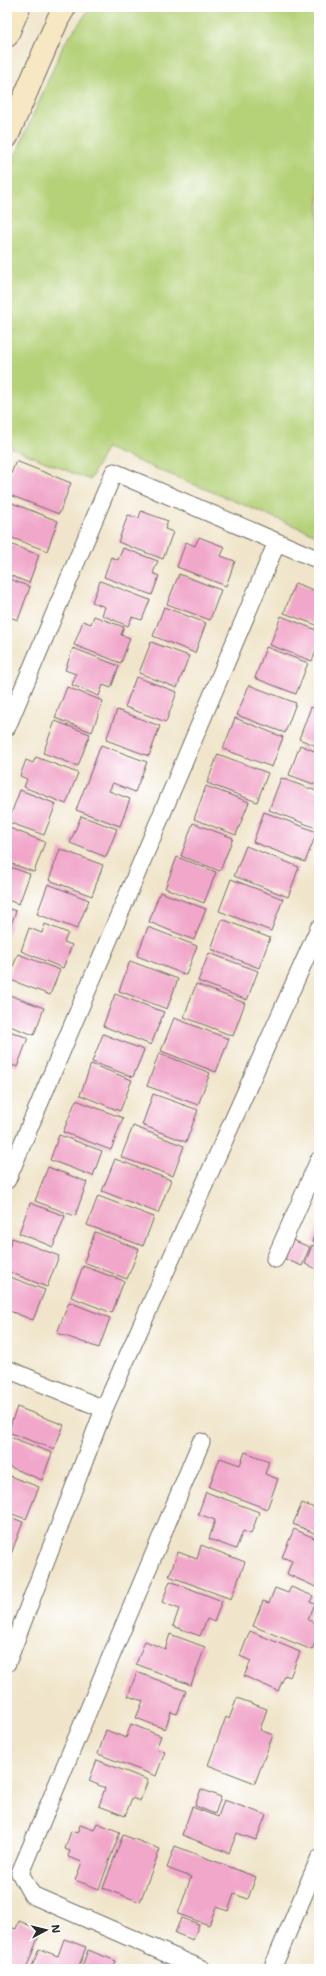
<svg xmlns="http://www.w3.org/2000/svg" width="326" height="1976" viewBox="0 0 326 1976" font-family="'Shantell Sans',sans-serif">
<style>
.green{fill:#b5d279;stroke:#707e52}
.building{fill:#f1a7ca}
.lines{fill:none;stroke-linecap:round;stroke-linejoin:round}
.street-casing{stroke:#706c63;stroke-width:19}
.secondary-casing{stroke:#706c63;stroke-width:24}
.street{stroke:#fff;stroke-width:17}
.secondary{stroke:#f7e8c3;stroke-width:22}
</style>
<rect width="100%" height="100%" fill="#fff"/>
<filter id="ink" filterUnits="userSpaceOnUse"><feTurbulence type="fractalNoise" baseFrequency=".025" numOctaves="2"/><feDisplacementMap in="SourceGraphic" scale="8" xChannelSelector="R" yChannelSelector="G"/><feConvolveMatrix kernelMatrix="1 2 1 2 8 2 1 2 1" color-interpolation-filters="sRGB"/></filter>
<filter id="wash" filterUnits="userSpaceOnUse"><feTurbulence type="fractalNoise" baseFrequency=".012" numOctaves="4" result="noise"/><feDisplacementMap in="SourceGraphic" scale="16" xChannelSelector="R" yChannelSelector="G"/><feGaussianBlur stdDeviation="0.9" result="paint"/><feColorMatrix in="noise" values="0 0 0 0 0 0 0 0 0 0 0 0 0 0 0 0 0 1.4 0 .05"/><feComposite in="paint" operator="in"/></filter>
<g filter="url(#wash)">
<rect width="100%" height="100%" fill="#f0e5ca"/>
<path class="green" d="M91,7H319V536L106,448L90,480L7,446V175L64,44Z"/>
<g id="blocks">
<path class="building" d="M16,461L71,483L59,514L7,494V484Z
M7,501L58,521L47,551L7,536Z
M141,511L168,521L165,529L173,532L163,559L118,542L128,515L139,518Z
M199,537L225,547L221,556L235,561L226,586L177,567L186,542L195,546Z
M7,543L39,555L29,583L7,574Z
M123,548L158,561L153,573L159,576L152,595L104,577L111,557L118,560Z
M179,574L221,590L210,620L167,604Z
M7,578L30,587L18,620L7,616Z
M100,581L150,600L142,620L132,617L128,626L102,615L105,607L92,602Z
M295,583L319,592V626L284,613Z
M164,607L206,623L195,653L153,636Z
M94,616L124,627L121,635L130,638L121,663L74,645L83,621L91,624Z
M281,616L319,631V644L312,661L270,645Z
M7,623L11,624L7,634Z
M151,642L189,656L177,688L139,673Z
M266,647L308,663L296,694L255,678Z
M73,648L119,666L111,688L103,685L99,696L72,685L76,674L65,670Z
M136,677L177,692L166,722L125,707Z
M249,685L296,703L285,733L237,715Z
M67,687L103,701L92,732L55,718Z
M311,707L319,710V747L299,739Z
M117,710L160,726L149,756L106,740Z
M235,718L283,737L272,767L223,749Z
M55,721L90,734L78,766L43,753Z
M101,745L147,762L135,792L113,783L109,791L130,799L120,826L76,810Z
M300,745L319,753V786L289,775Z
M218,754L268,773L257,802L207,783Z
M36,757L78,773L66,804L24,787L27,779L20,776L26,760L33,763Z
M281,778L319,792V829L269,810Z
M206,786L249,802L236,835L194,819Z
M20,790L56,804L44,835L8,822Z
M264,812L317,832L305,862L253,842Z
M81,816L117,829L106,857L70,843Z
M193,823L233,838L220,871L181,856Z
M7,827L45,842L34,872L7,862Z
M246,846L299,867L288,897L234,876Z
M60,849L103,865L92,896L49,880Z
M177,857L216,872L204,903L165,888Z
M7,866L30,874L19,904L7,900Z
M231,879L283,899L271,931L219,911Z
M48,884L89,900L77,929L37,914Z
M160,892L206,909L194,940L149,922Z
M7,908L16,911L7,936Z
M222,919L270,938L259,968L211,949Z
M45,924L68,933L64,942L72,945L63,968L21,951L29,928L42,933Z
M148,927L197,946L186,975L137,956Z
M209,953L258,971L247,1000L198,981Z
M18,954L60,970L50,995L8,979Z
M130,961L178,979L167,1009L119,991Z
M196,984L245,1003L233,1036L184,1017Z
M7,994L44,1008L34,1035L7,1025Z
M115,994L164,1012L151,1045L103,1026Z
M174,1018L229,1039L216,1072L161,1051Z
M7,1030L28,1038L17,1067L7,1063Z
M103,1034L144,1050L133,1077L92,1062Z
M159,1053L210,1073L198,1105L147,1086Z
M91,1064L132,1080L120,1111L80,1095Z
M7,1077L11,1078L7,1087Z
M153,1094L198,1110L186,1142L142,1125Z
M76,1100L123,1118L111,1150L63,1132Z
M133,1126L184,1146L173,1176L121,1157Z
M59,1135L102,1151L93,1176L50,1160Z
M115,1159L171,1180L158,1213L102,1191Z
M48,1167L87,1182L75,1216L35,1201Z
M98,1196L154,1217L143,1246L87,1225Z
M30,1203L65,1216L53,1247L19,1233Z
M319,1224V1245L312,1241Z
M95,1232L139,1249L127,1279L84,1262Z
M12,1238L59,1256L47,1287L7,1271V1253Z
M292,1240L310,1247L302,1266L285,1259Z
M312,1245L319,1248V1270L305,1264Z
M83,1266L124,1281L112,1313L71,1297Z
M7,1276L45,1290L33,1320L7,1310Z
M69,1302L110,1318L99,1348L57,1333Z
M17,1407L64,1425L54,1449L8,1432Z
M7,1436L52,1453L42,1480L7,1466Z
M245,1452L269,1461L265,1474L278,1479L267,1509L209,1487L220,1458L240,1465Z
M7,1475L39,1487L26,1519L7,1512Z
M206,1492L259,1512L251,1534L243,1531L236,1549L209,1539L215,1520L198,1514Z
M302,1503L317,1509L319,1504V1535L293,1524Z
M7,1516L23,1522L11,1554L7,1553Z
M294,1529L319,1540V1580L316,1587L287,1574L292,1561L282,1557Z
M201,1545L245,1562L231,1599L169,1576L178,1552L197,1559Z
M170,1581L222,1601L214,1622L207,1619L200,1636L173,1626L179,1609L162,1602Z
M291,1587L313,1596L310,1602L315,1604L308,1620L319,1624V1633L312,1650L253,1626L263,1601L269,1603L275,1588L288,1593Z
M250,1631L300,1652L290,1677L285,1675L278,1691L244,1676L251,1661L240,1656Z
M170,1634L205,1647L191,1685L136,1664L145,1641L165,1649Z
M137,1672L186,1691L177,1714L171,1712L165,1729L136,1718L143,1701L128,1696Z
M237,1698L267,1709L260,1730L273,1735L255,1783L208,1765L226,1717L229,1719Z
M131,1724L161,1736L156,1749L165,1752L156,1776L98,1754L106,1730L126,1738Z
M97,1760L148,1780L140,1801L132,1798L125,1816L99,1806L105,1788L89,1781Z
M201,1789L221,1797L215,1814L195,1806Z
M224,1800L266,1815L256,1840L237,1833L229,1853L182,1835L192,1807L218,1817Z
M97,1823L120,1832L99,1889L75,1880L82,1862L68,1857L70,1851L65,1849L71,1831L77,1833L80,1825L94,1830Z
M123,1835L160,1849L140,1902L103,1888Z
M175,1846L256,1877L248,1899L234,1894L228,1911L216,1907L209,1925L178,1914L191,1877L167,1868Z
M181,1918L199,1924L193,1940L175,1933Z
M19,1921L41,1930L26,1969H7V1926L16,1929Z
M64,1939L86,1947L78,1969H31L39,1949L58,1956Z
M88,1950L116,1961L113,1969H81Z"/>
</g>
</g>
<g filter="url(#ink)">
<use href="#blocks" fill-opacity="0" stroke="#706c63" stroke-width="1"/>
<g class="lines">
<g class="street-casing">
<path id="street" d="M7,727L114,472L319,560
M7,1180L277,542
M275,1259L319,1160
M7,1369L104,1409L319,928
M201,1442L20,1873L32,1895L202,1969
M7,1663L104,1409
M272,1969L319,1859"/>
</g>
<g class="secondary-casing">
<path id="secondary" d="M7,36L19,7
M7,137L58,19L65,7"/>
</g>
<use href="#street" class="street"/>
<use href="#secondary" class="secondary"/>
</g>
</g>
<rect width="326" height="1976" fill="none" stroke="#fff" stroke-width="24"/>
<g transform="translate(46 1930) rotate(83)" stroke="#ffffff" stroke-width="3" paint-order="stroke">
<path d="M0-3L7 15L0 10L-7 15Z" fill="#2b2b2b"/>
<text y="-6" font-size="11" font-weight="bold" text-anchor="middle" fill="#2b2b2b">N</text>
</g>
</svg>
